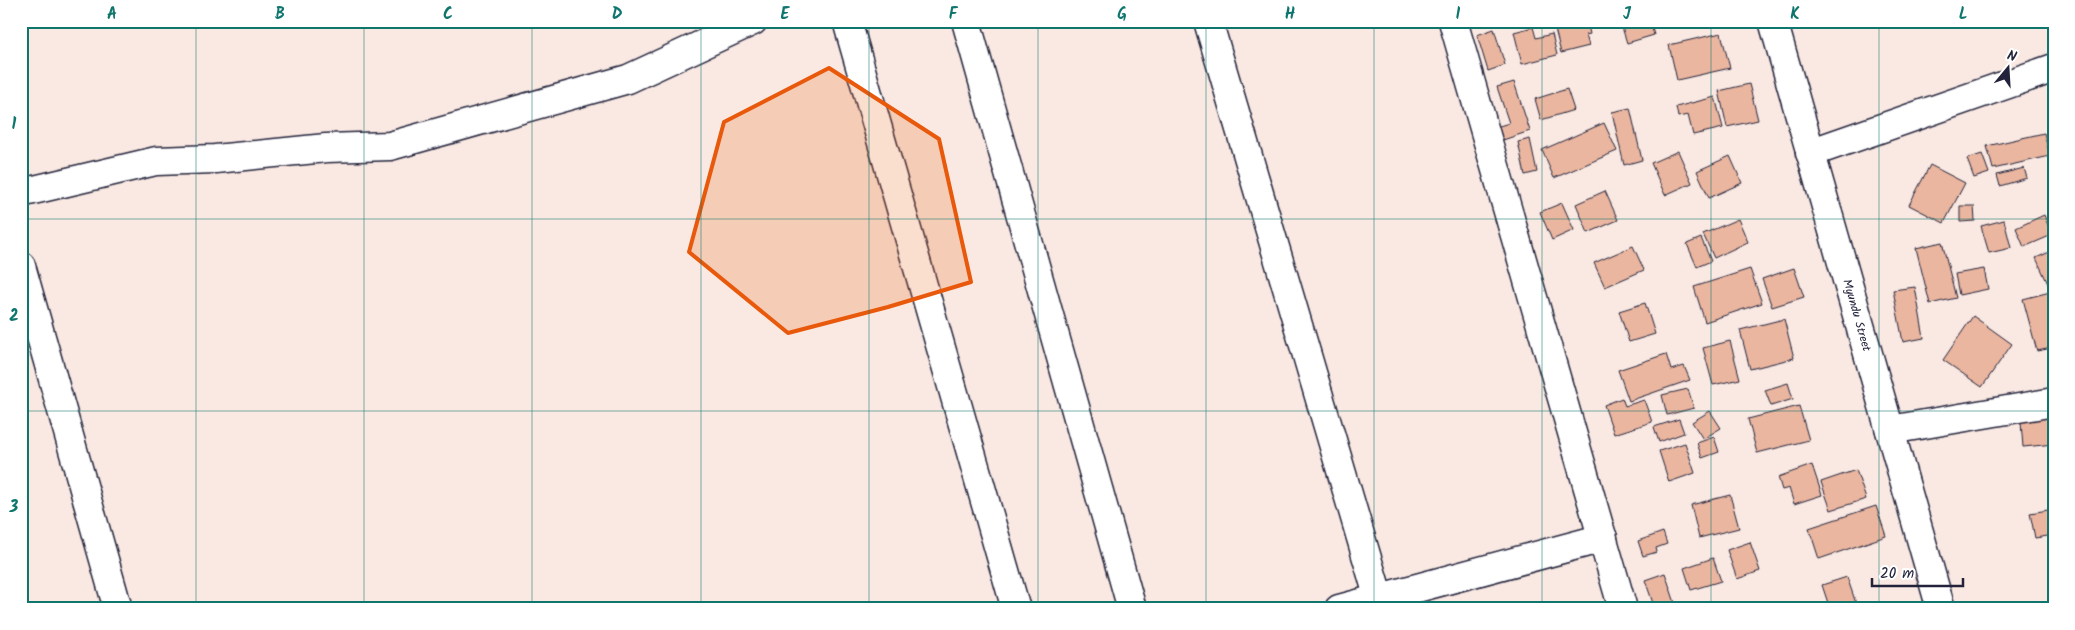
<svg xmlns="http://www.w3.org/2000/svg" width="2075" height="630" viewBox="0 0 2075 630" font-family="Kalam,sans-serif">
<style>
.building{fill:#ebb69f;stroke:#22223b}
.lines{fill:none;stroke-linecap:round;stroke-linejoin:round}
.minor-casing{stroke:#22223b;stroke-width:31}
.minor{stroke:#fff;stroke-width:28}
.marked{fill:#e8590c;fill-opacity:0.2;stroke:#e8590c;stroke-width:4;stroke-linejoin:round}
.grid{fill:none;stroke:#0f766e;stroke-width:1;stroke-opacity:0.55}
.labels{text-anchor:middle;dominant-baseline:central;stroke-width:4.5;stroke-linejoin:round;paint-order:stroke}
.street-label{font-size:12px;fill:#22223b;stroke:#fff}
.neatline{fill:none;stroke:#0f766e;stroke-width:2}
.grid-label{font-size:16px;text-anchor:middle;font-weight:bold;fill:#0f766e}
</style>
<rect width="100%" height="100%" fill="#f9e9e2"/>
<filter id="ink" filterUnits="userSpaceOnUse"><feTurbulence type="fractalNoise" baseFrequency=".02" numOctaves="2"/><feDisplacementMap in="SourceGraphic" scale="10" xChannelSelector="R" yChannelSelector="G"/><feConvolveMatrix kernelMatrix="1 2 1 2 8 2 1 2 1" color-interpolation-filters="sRGB"/></filter>
<g filter="url(#ink)">
<path class="building" d="M1569,21H1587L1590,34L1586,35L1589,46L1561,53L1554,25Z
M1620,21H1650L1654,35L1627,43Z
M1533,27L1536,38L1552,34L1557,55L1522,64L1514,32Z
M1494,29L1505,65L1488,71L1477,35Z
M1721,33L1730,68L1677,80L1669,45Z
M1514,82L1530,131L1500,141L1496,127L1509,123L1497,87Z
M1749,84L1758,120L1727,127L1719,91Z
M1567,89L1574,110L1541,120L1535,99Z
M1715,97L1723,128L1693,135L1688,115L1678,117L1676,107Z
M1630,108L1642,160L1624,165L1612,112Z
M1604,123L1617,151L1554,178L1542,150Z
M2044,133L2050,156L1993,169L1987,146Z
M1530,139L1537,172L1525,175L1518,142Z
M1678,151L1692,183L1665,195L1651,163Z
M1982,154L1989,173L1974,178L1967,159Z
M1730,156L1742,183L1709,198L1697,171Z
M1930,165L1965,183L1944,223L1909,205Z
M2024,168L2027,178L2000,186L1997,175Z
M1605,191L1618,220L1588,233L1576,204Z
M1562,203L1574,230L1552,240L1540,212Z
M1960,206H1974L1975,221L1960,222Z
M2044,215L2052,235L2024,247L2016,228Z
M1738,219L1748,242L1714,258L1703,234Z
M2004,220L2011,248L1989,253L1981,226Z
M1701,238L1711,261L1697,267L1687,244Z
M1942,242L1956,298L1930,304L1916,248Z
M1633,246L1644,270L1605,287L1594,263Z
M2054,250V283L2049,286L2036,258Z
M1794,268L1804,297L1772,307L1762,279Z
M1750,269L1762,303L1705,322L1694,287Z
M1984,269L1988,289L1959,295L1955,274Z
M1915,287L1924,338L1903,342L1893,290Z
M2054,291V355L2052,348L2037,351L2023,299Z
M1645,303L1655,334L1629,342L1619,311Z
M1973,316L2012,344L1982,387L1943,360Z
M1784,319L1794,358L1750,369L1740,330Z
M1730,341L1740,379L1713,385L1703,348Z
M1666,354L1671,370L1684,366L1690,380L1629,401L1618,370Z
M1788,383L1793,399L1771,406L1765,390Z
M1688,389L1694,408L1667,415L1662,395Z
M1622,398L1625,406L1644,400L1652,422L1614,434L1604,405Z
M1799,406L1809,440L1757,453L1748,419Z
M2054,407V444L2023,447L2020,410Z
M1710,411L1721,428L1703,439L1692,422Z
M1679,419L1684,433L1659,442L1654,427Z
M1714,437L1719,452L1702,458L1697,443Z
M1685,443L1695,473L1669,482L1659,451Z
M1812,465L1822,495L1794,504L1789,488L1782,490L1778,477Z
M1856,470L1866,499L1831,510L1821,482Z
M1730,495L1739,528L1699,538L1691,505Z
M1876,506L1886,536L1819,559L1809,528Z
M2054,509V535L2035,538L2030,513Z
M1663,532L1667,544L1656,548L1657,552L1643,556L1638,541Z
M1750,542L1760,571L1737,579L1727,550Z
M1713,558L1721,581L1691,590L1684,568Z
M1665,573L1676,606L1667,609H1655L1645,580Z
M1847,577L1858,609H1830L1822,585Z"/>
<g class="lines">
<g class="minor-casing">
<g id="minor">
<path d="M847,21L1016,609"/>
<path d="M966,21L1132,609"/>
<path d="M1208,21L1382,609"/>
<path d="M1453,21L1623,609"/>
<path id="s1" d="M1773,21L1941,609"/>
<path d="M1810,153L2054,68"/>
<path d="M21,193L156,161L215,159L326,148L390,146L628,79L753,21"/>
<path d="M21,266L118,609"/>
<path d="M1890,430L2054,402"/>
<path d="M1339,609L1603,538"/>
</g>
</g>
<use href="#minor" class="minor"/>
</g>
</g>
<path class="marked" d="M829,68L939,139L971,282L888,307L788,333L689,252L724,122Z"/>
<path class="grid" d="M196,21V609M364,21V609M532,21V609M701,21V609M869,21V609M1038,21V609M1206,21V609M1374,21V609M1542,21V609M1711,21V609M1879,21V609M21,219H2054M21,411H2054"/>
<g class="labels">
<g class="street-label">
<text stroke="none"><textPath href="#s1" startOffset="306">Myundu Street</textPath></text>
</g>
</g>
<rect width="2075" height="630" fill="none" stroke="#fff" stroke-width="55"/>
<g transform="translate(2008 68) rotate(18)" stroke="#ffffff" stroke-width="4" paint-order="stroke">
<path d="M0-4L9 19L0 12L-9 19Z" fill="#22223b"/>
<text y="-8" font-size="14" font-weight="bold" text-anchor="middle" fill="#22223b">N</text>
</g>
<path d="M1872 578v8h91v-8" fill="none" stroke="#22223b" stroke-width="2.5"/>
<text x="1880" y="578" font-size="15" fill="#22223b" stroke="#ffffff" stroke-width="4" paint-order="stroke">20 m</text>
<rect x="28" y="28" width="2020" height="574" class="neatline"/>
<g class="grid-label">
<text x="112" y="19">A</text>
<text x="280" y="19">B</text>
<text x="448" y="19">C</text>
<text x="617" y="19">D</text>
<text x="785" y="19">E</text>
<text x="953" y="19">F</text>
<text x="1122" y="19">G</text>
<text x="1290" y="19">H</text>
<text x="1458" y="19">I</text>
<text x="1627" y="19">J</text>
<text x="1795" y="19">K</text>
<text x="1963" y="19">L</text>
<text x="14" y="129">1</text>
<text x="14" y="321">2</text>
<text x="14" y="512">3</text>
</g>
</svg>
